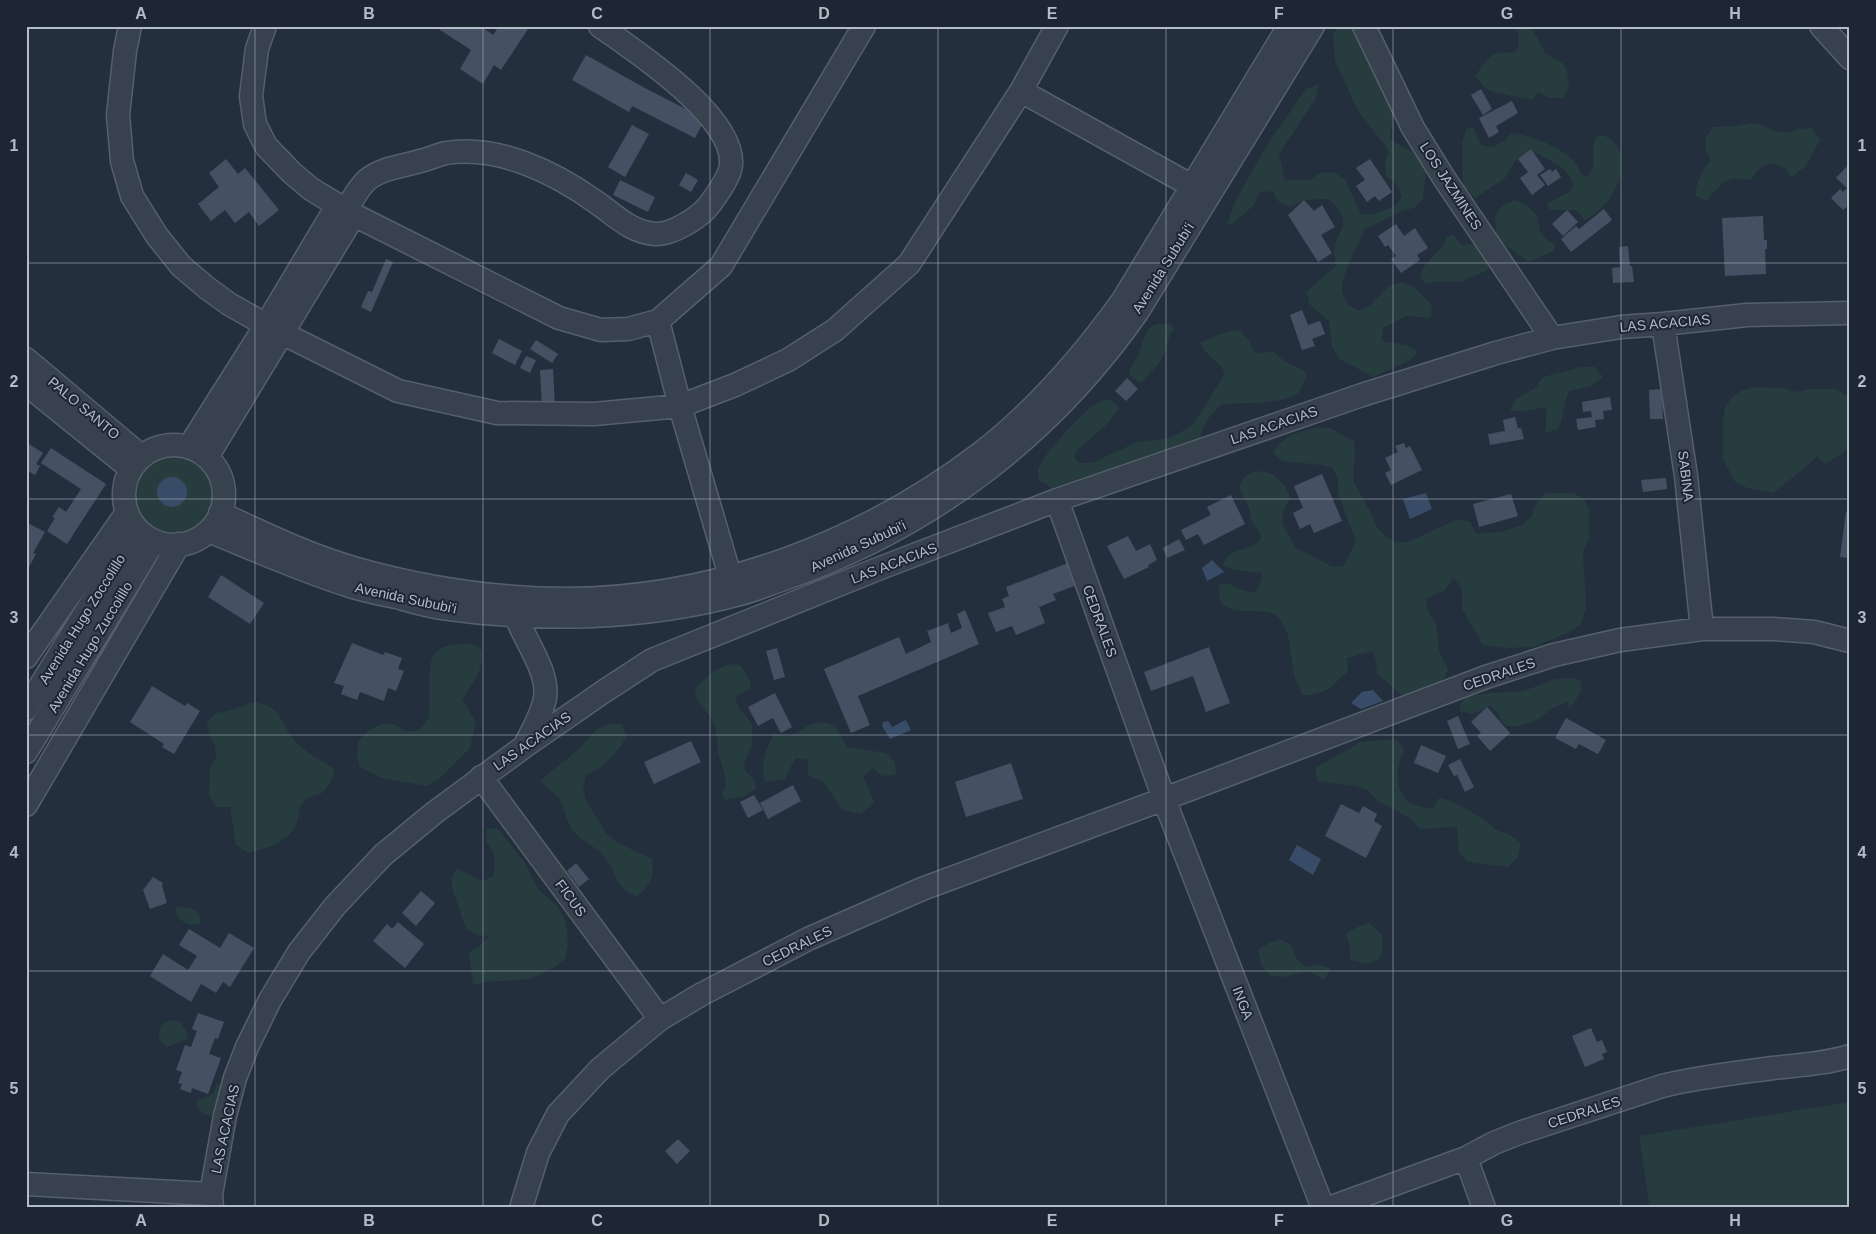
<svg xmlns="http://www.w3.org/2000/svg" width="1876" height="1234" viewBox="0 0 1876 1234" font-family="Helvetica,sans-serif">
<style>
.green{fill:#263c3f}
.water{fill:#394c67}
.building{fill:#455162}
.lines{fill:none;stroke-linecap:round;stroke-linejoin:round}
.minor-casing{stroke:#565f6c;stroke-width:25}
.minor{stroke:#38414e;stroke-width:22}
.grid{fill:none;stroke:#b4bcc9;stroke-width:1;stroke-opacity:0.55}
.labels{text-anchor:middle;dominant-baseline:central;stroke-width:4;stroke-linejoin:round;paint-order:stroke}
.street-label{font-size:14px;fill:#b4bcc9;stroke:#1d2633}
.neatline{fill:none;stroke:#b4bcc9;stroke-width:2}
.grid-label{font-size:16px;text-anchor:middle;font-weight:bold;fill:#b4bcc9}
</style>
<rect width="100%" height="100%" fill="#242f3e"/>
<path class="green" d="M1341,26L1355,27L1390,101L1393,114L1390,140L1423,158L1426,172L1423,199L1414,208L1401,211L1365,229L1348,265L1343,280L1342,292L1348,304L1359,311L1370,305L1390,285L1402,282L1414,287L1432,305L1431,318L1406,316L1383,328L1382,341L1407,345L1418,352L1409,361L1373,377L1338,358L1332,346L1329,321L1309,304L1307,291L1336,266C1335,258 1333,250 1336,242C1338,235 1345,227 1343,219C1342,212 1334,204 1329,199L1303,200L1291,207L1279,202L1272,191L1259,193L1254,205L1231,225L1227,224L1236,200L1267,145L1306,89L1318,85L1316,98L1279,154L1285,180H1309L1320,173L1333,172L1345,179L1361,214H1374L1396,206L1402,195L1396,184L1386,176L1385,163L1389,151L1357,109L1335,61L1333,33Z
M1511,26H1531C1535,36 1541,43 1545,53C1565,66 1567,60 1569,87L1563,98H1549L1538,92L1532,100L1493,92C1485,89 1479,83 1475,75C1481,69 1486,59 1493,55C1507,47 1521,64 1518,31Z
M1750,123L1763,125L1774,131L1787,133L1799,129L1812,128L1820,140L1806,166L1791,177L1784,167L1770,163L1759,169L1751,180C1725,175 1722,183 1707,201L1695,195C1697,180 1702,171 1711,160L1705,149L1706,137L1713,127L1738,126Z
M1473,127L1481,145C1495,150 1502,143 1512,133C1532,136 1559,146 1574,161C1578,166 1579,172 1585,177C1601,169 1587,149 1597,136L1603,135C1642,152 1613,208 1585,220L1576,210H1550L1547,204L1569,192L1573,187C1571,166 1548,161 1532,151L1515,161L1505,178L1475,198L1465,188L1463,182L1462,143L1466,129Z
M1514,200C1521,201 1537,212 1538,219C1539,223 1539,227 1540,231C1543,237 1549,241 1555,245L1553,251L1529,262L1499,241L1496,235L1495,216L1502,206Z
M1453,235L1462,245L1476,244L1490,265L1486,271L1460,282L1437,281L1427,283L1421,280C1418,263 1442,253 1447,237Z
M1156,324H1171L1175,329L1170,333C1166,358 1158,365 1141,383L1129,375C1129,366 1135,362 1139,354C1143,341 1143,331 1156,324Z
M1239,330L1250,341L1254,353L1274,352L1284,361L1303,370L1307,375C1304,381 1302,389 1298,393C1286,404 1240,403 1223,404C1211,413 1202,424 1200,439L1155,455L1118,466L1096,478L1052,488L1039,480C1037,475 1037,470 1040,465C1048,450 1087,405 1103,400C1110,397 1115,403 1119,408L1105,426L1076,451L1074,457L1079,463H1092L1137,442L1169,438L1181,432L1194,423L1225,374C1221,361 1205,356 1200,343C1212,337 1225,331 1239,330Z
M1581,367H1595L1603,377L1592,386L1569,391C1564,403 1564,416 1558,429L1545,433L1547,407L1522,411H1510L1515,400L1536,387L1543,377Z
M1755,387L1783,388L1796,392L1809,389H1836L1847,396L1850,403V448L1825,464L1817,456L1807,466L1773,493L1747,488L1734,481L1723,458V421L1725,407L1733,396L1743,390Z
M1317,427L1330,428L1354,441L1355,454L1353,481L1371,513L1376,526L1385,536L1396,542H1408L1458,519L1470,522L1476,534L1501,532L1524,524L1532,515L1537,502L1546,493H1573L1584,498L1589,511V539L1583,551L1586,608L1581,624L1570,632L1533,647L1508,648L1483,645L1462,609V588L1453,578L1445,590L1426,599L1428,611L1436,624L1439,651L1448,669C1443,687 1423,693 1408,701C1396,691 1387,681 1375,672L1377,665L1373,651L1347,658L1348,671C1332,686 1325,696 1302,695C1300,689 1296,683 1295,677C1289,658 1293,624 1273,614C1260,607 1226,618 1220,599C1219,593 1218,590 1220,584L1227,583L1244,591L1256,592L1262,579L1261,573L1235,570L1223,566C1226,548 1245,552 1257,543C1267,535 1253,527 1251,519C1250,515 1250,511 1249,508C1246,500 1241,494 1239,486C1242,482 1244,476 1249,474C1266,464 1288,482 1290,499L1283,511L1282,518L1283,525L1296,548L1331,566L1343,567L1356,542L1338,493V480L1333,468L1321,465L1282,461L1273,452C1285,434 1298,433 1317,427Z
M133 493a40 40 0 1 1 80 0a40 40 0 1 1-80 0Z
M471,643L482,650C483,672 474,682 462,699L476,722L470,748L440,778L427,786L381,778L359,766L357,753L359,740L369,730L381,724H394L405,731H418C421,728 426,723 428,719C433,702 424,661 437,651C446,644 460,645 471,643Z
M735,664L741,666L751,683L749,690L736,696C736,710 745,713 752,724V745L744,764L745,771L754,780L756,788L745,796L725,800L722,794C725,789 726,785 725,779C724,770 720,761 718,752C717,743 718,733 714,724C709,711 696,705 695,690C705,678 718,665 735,664Z
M1576,678L1581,682C1582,695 1576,698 1570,708L1568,702L1550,709L1545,714L1533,722L1519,726H1506C1499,719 1498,710 1490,706L1473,714L1460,711V704L1464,699L1470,696L1490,693L1524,691L1555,679Z
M253,702C285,706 279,725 297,743C307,753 323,761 335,770L331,782L322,793L309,797L300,806C298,839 276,846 248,853L236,845L230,807H217L209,796L210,768L216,758L215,745L209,735L207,722L216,713L229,711Z
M822,722L835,725L847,747L886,753L895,762L896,775L883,776L872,768L863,777L874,802L861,814L843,810L823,782L808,775V760L795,758L785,779L765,782C760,761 766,751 774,733L786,737L798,732L809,725Z
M608,724H622L627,737C613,756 609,764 586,775L583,788L586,801L606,833L616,842L652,859C654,879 651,884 637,897C613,886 618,874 604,856C595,846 582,841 574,832C565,822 566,810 560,800C558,796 545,786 541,781C552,769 566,760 578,750C591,738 590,731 608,724Z
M1397,739L1404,750C1397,764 1393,790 1409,802C1415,806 1424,807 1432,809L1439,798L1452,801L1485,820L1496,830L1510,835L1521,843L1518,856L1509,867L1468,862L1459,853L1457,826L1431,829L1419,828L1410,818L1377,801L1368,790L1356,786L1317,781L1315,768L1349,749L1359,742Z
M487,828L498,829L525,863L538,889L557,906L564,917L567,930L568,945L565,959L555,967L531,979L486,982L473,985L469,952L480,946L489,936L477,935L466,929L453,891L451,879L457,868L481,881L493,877C496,860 496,854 486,841Z
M178,907C190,907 201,908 200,923C190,928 180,921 174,912Z
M1369,923C1384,934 1386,940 1380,958L1369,964L1350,960V947L1346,934L1355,928Z
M1280,939L1291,945L1296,958L1306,967L1318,965L1331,968L1324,980L1308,971L1283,977L1269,975L1261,964L1258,950L1269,943Z
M174,1020L180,1021L187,1033L188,1039L167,1047C153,1038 158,1022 174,1020Z
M217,1083L222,1087L216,1118C208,1115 194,1112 197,1100C210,1096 213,1098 217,1083Z
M1850,1102V1208H1650L1639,1136Z"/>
<path class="water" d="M157 492a15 15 0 1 1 30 0a15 15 0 1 1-30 0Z
M1426,493L1432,509L1410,519L1403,499Z
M1212,560L1224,572L1207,581L1202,568Z
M1373,690L1383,701L1361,709L1351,703L1362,692Z
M906,720L911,730L890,739L882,726L883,722L888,721L892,727Z
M1297,845L1321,859L1313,875L1289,860Z"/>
<path class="building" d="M434,26H480L493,35L499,26H530L501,70L494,65L483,84L460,69L471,50Z
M586,55L643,87L705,119L695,138L632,106L629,112L572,80Z
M1481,89L1492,109L1483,115L1471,95Z
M1512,101L1518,113L1496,126L1499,132L1489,138L1479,118Z
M632,125L649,134L625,177L608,167Z
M1531,149L1545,169L1537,175L1545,185L1532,195L1520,178L1528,172L1518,159Z
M226,159L238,174L245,168L279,210L259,226L249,212L235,223L225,210L211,221L198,204L219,187L209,173Z
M1370,159L1392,192L1379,201L1375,196L1367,202L1356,186L1365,180L1356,168Z
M1850,163V204L1843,210L1831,198L1840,189L1843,192L1847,188L1836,178Z
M1550,169L1552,172L1556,169L1561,177L1548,186L1540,175Z
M686,173L698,180L691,192L679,185Z
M620,180L655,197L648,212L613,195Z
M1304,200L1314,211L1322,205L1335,227L1321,235L1332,253L1318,262L1288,215Z
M1604,209L1612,220L1571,252L1561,239L1576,226L1579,229Z
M1567,210L1578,222L1563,236L1552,224Z
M1763,216L1764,240H1767V249H1765L1766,274L1725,276L1722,218Z
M1396,224L1404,236L1415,228L1428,248L1417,255L1420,260L1401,273L1391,259L1396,256L1388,245L1385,247L1378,236Z
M1628,246L1630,266H1632L1634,282L1613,283L1612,268L1620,267L1619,247Z
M386,259L393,262L371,312L361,307L368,291L372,292Z
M1302,310L1308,325L1320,321L1325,334L1312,339L1315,346L1302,350L1290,315Z
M499,339L522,351L515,365L492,353Z
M536,340L558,354L552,363L530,349Z
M526,356L536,360L530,373L520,368Z
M553,369L555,406L542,407L540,370Z
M1127,378L1138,389L1126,401L1115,391Z
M1662,389L1663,419H1650L1649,390Z
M1610,397L1612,410L1603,411L1604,419L1595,420L1596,427L1578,430L1576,419L1592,417L1591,411L1583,412L1582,402Z
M1515,417L1518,428H1521L1524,439L1490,445L1488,434L1505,431L1503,420Z
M26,442L43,453L36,464L40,466L35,475L26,470Z
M1404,443L1406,448L1410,446L1422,470L1391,485L1385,473L1391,470L1385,458L1398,452L1395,446Z
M51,448L106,484L67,544L47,531L55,518L52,517L59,507L66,512L81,489L41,463Z
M1322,474L1342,521L1314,533L1310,524L1300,529L1293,513L1303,508L1294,486Z
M1666,478L1667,489L1643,492L1641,480Z
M1511,494L1518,516L1479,527L1473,504Z
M1231,495L1245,524L1204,545L1198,534L1186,540L1181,530L1211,515L1207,507Z
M1846,512H1850V558L1840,557Z
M26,522L45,532L33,553L36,554L26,573Z
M1128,536L1136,551L1150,544L1157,560L1148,565L1149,567L1124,579L1107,546Z
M1179,539L1185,550L1167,558L1163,548Z
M1068,563L1077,585L1053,594L1056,600L1039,607L1045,623L1016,635L1012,626L996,632L988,613L1005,607L1002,599L1009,596L1006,587Z
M221,575L264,603L250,624L208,597Z
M965,610L979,644L858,696L870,725L851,733L824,669L899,637L906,654L931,642L927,631L948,623L951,633L962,628L957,614Z
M352,643L383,655L385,652L402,658L398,669L404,671L396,691L388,688L384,701L360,692L357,700L341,694L344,686L334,683Z
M1209,647L1230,703L1206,712L1193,676L1151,691L1144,672Z
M777,648L785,677L774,680L766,651Z
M152,686L185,706L187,703L200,711L174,754L162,747L164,744L130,722Z
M775,693L792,727L781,733L773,718L758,726L748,707Z
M1487,707L1510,733L1490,751L1477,736L1481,733L1471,722Z
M1458,716L1470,744L1458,749L1447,721Z
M1566,718L1606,740L1598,754L1579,744L1576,749L1555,738Z
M691,741L701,762L654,784L644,762Z
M1421,745L1446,756L1438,773L1414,763Z
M1460,759L1474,787L1465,792L1457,775L1454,776L1448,765Z
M1011,763L1023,799L966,817L955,782Z
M793,785L801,801L768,819L760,803Z
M754,795L763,810L748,818L740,802Z
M1341,804L1359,813L1363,806L1377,814L1374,821L1382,826L1366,858L1325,836Z
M576,863L589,879L579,887L567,871Z
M153,877L163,883L162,886L167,903L150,909L143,890Z
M421,891L435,903L416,926L402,913Z
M398,922L424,944L405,968L373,941L387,924L392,929Z
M189,929L220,948L229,933L254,948L230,987L223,982L216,993L201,984L191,1002L150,976L163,954L188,970L197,956L179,945Z
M198,1013L224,1022L218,1039L215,1038L209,1054L221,1058L208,1094L192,1088L191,1093L180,1089L182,1084L178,1083L182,1072L176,1070L185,1045L191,1047L197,1031L192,1029Z
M1591,1028L1597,1042L1602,1040L1607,1052L1602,1054L1604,1059L1585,1067L1572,1036Z
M678,1139L690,1151L677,1164L665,1151Z"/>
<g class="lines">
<g class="minor-casing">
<path id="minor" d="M130,26L125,51L118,115L122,161L132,196L157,236L181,266L207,288L229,304L266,325L398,391L497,413L594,414L680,406L735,385L788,360L835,330L909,264L1021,91L1057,26
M265,26L257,49L251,96L255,124L266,146L292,173L311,189L354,215L559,318L601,330L628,329L658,321L721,266L864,26
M1364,26L1413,128L1444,178L1552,338
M1821,26L1850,58
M1021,91L1192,186
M345,211C352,201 358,188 367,180C381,168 404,166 420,161C429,159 437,155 446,153C499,145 554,172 596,202C615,215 630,232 655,234C671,235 700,218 710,204C717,194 730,177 731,165C735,116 636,52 600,26
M658,321L680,406L730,576L737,589
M1663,324L1686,476L1702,629
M26,359L141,456
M26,384L131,469
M124 495a50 50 0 1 1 100 0a50 50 0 1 1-100 0Z
M189,447L266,325L337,206
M207,457L354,215
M1057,500L1164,799L1486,677L1554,655L1620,640L1702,629H1774L1814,632L1850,641
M220,513C265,534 310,556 357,569C425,588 498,599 569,599C717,598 864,542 981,453C1036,410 1083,356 1123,300L1289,26
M209,531C255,550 302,571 350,586C365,591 381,594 396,597C411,601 427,606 442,608C539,622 645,620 740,594C755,590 769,584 784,579C930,528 1050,437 1138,311L1313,26
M511,603C518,632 550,669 545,698C542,714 533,730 525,745
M26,657L126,514
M26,709L137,529
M26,752L154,541
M481,777L660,1019
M26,805L179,544
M1466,1158L1484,1208
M26,1184L211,1194
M212,1208L211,1194L225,1116L235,1078L247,1047L270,1000L299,952L335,906L383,855L434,813L525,746L603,692L652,660L878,569L1057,500L1362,395L1496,353L1552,338L1621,327L1663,324L1747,315L1850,313
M521,1208L538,1153L558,1114L600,1069L660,1019L702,994L808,939L922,889L1164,799L1323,1208
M1329,1208L1466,1158L1494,1143L1519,1133L1662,1086C1699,1077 1736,1073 1773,1068C1799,1065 1825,1064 1850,1056"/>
</g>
<use href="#minor" class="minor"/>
</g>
<path class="grid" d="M255,26V1208M483,26V1208M710,26V1208M938,26V1208M1166,26V1208M1393,26V1208M1621,26V1208M26,263H1850M26,499H1850M26,735H1850M26,971H1850"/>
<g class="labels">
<g class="street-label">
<text transform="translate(1451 186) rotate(57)">LOS JAZMINES</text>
<text transform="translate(1163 268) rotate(-58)">Avenida Sububi'i</text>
<text transform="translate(1665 323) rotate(-5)">LAS ACACIAS</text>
<text transform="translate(84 408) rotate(40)">PALO SANTO</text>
<text transform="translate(1274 425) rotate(-19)">LAS ACACIAS</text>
<text transform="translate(1686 476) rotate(83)">SABINA</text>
<text transform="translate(858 546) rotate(-25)">Avenida Sububi'i</text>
<text transform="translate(894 563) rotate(-21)">LAS ACACIAS</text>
<text transform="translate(406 598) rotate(12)">Avenida Sububi'i</text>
<text transform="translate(82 619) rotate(-58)">Avenida Hugo Zoccolillo</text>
<text transform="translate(1100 621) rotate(70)">CEDRALES</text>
<text transform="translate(90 647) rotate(-59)">Avenida Hugo Zuccolillo</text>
<text transform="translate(1499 674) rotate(-19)">CEDRALES</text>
<text transform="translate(532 741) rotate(-35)">LAS ACACIAS</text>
<text transform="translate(571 898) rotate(54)">FICUS</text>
<text transform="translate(797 946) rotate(-26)">CEDRALES</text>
<text transform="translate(1243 1003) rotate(69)">INGA</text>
<text transform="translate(1584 1112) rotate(-18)">CEDRALES</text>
<text transform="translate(225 1129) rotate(-78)">LAS ACACIAS</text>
</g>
</g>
<rect width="1876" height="1234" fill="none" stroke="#1d2633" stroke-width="55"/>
<rect x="28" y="28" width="1820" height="1178" class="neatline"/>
<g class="grid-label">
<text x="141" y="19">A</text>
<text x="369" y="19">B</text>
<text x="597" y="19">C</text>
<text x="824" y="19">D</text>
<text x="1052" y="19">E</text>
<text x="1279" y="19">F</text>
<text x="1507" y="19">G</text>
<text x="1735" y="19">H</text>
<text x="14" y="151">1</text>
<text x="1862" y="151">1</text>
<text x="14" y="387">2</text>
<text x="1862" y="387">2</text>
<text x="14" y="623">3</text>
<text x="1862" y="623">3</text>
<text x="14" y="858">4</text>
<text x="1862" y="858">4</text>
<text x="14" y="1094">5</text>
<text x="1862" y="1094">5</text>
<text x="141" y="1226">A</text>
<text x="369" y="1226">B</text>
<text x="597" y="1226">C</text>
<text x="824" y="1226">D</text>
<text x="1052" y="1226">E</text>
<text x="1279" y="1226">F</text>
<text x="1507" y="1226">G</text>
<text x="1735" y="1226">H</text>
</g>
</svg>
